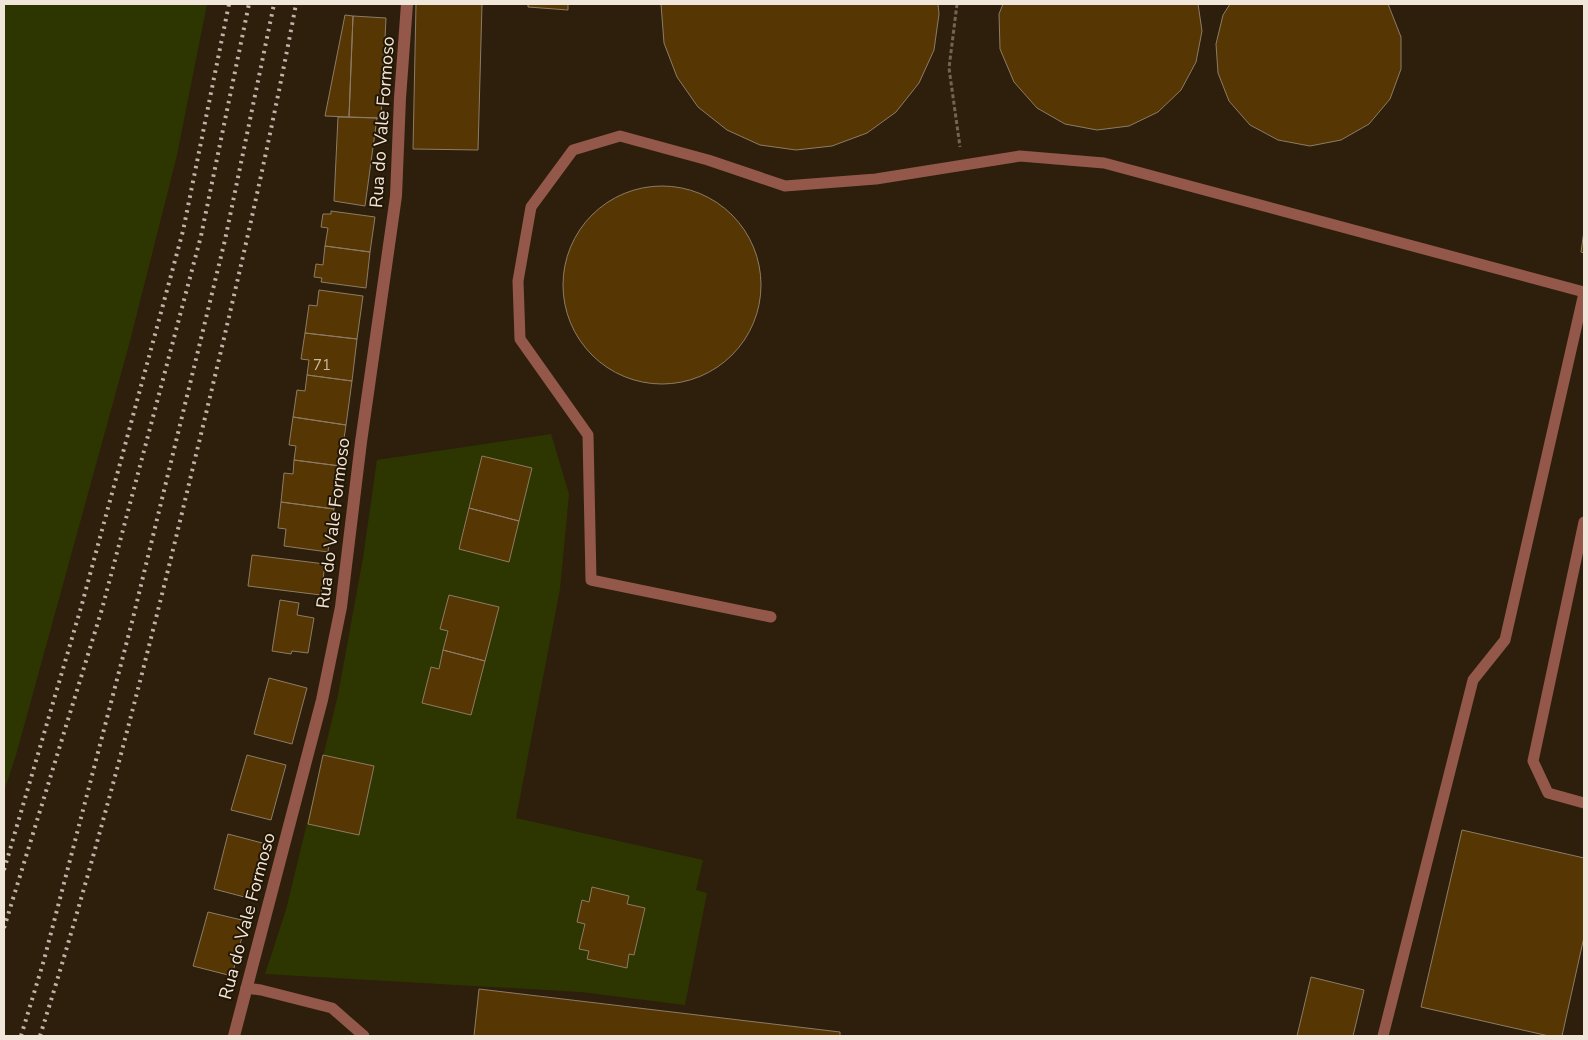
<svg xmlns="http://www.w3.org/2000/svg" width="1588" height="1040" viewBox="0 0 1588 1040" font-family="'Nunito Sans',sans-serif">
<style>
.green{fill:#2d3601}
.building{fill:#563703;stroke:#8d7b66}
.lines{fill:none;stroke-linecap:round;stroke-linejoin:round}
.path{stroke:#726554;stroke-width:3;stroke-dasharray:4 2.5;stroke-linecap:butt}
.lane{stroke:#94584a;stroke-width:11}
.street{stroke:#94584a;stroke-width:12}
.rail{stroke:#beb3a6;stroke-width:4;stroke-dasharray:2.5 5;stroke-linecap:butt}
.labels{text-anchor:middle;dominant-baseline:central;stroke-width:4;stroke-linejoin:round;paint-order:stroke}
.number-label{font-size:15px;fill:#cabaa4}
.street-label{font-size:18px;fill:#f0e6da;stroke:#231604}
</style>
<rect width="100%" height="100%" fill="#2d1f0c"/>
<path class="green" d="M4,4H207L177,155L130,341L16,755L4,792Z
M551,434L569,494L560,589L516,818L703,860L696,890L707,893L685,1005L581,992L265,974L286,910L338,695L363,558L377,460Z"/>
<path class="building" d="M416,4H482L478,150L413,149Z
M528,4H568V10L528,7Z
M661,4H938L939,14L934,50L919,83L896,112L867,133L832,146L796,150L760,145L727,130L698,107L677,77L664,43Z
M1003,4H1198L1202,31L1196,62L1181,90L1158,112L1129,126L1097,130L1065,124L1037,108L1014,82L1000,49L999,14Z
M1230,4H1388L1401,37V69L1390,99L1369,124L1341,140L1310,146L1278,140L1250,125L1229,101L1218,73L1216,44L1223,15Z
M345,15L353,16L349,117L325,116Z
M353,16L386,18L381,118L349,117Z
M338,117L377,118L365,206L334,201Z
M563 285a99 99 0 1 1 198 0a99 99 0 1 1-198 0Z
M331,211L375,217L370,252L325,246L328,228L321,227L323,214H331Z
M1584,231V253L1581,252Z
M325,246L370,252L366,288L321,282L322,278L314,277L316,264L323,265Z
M319,290L363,296L357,339L305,333L309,305L317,306Z
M305,333L357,339L352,381L307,375L309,360L301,359Z
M307,375L352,381L346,425L293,417L297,390L305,391Z
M293,417L346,425L340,466L294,460L296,446L289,445Z
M482,456L532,468L519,521L469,508Z
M294,460L340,466L334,509L281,502L284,473L293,474Z
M281,502L334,509L328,552L284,546L286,529L278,528Z
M469,508L519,521L509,562L459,549Z
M252,555L325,564L321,595L248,586Z
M449,595L499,607L485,661L443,650L448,631L440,629Z
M280,600L299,603L297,615L314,618L308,653L292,651L291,654L272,651Z
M443,650L485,661L471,715L422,703L431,667L439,669Z
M269,678L307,688L292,744L254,734Z
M247,755L286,765L271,820L231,810Z
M323,755L374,766L359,835L308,824Z
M1462,830L1584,858V937L1562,1036H1549L1421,1007Z
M228,834L266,844L252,899L214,889Z
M592,887L629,896L627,904L645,908L634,955L629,954L627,968L587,959L589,951L579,949L585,924L577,922L582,900L589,902Z
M208,912L246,921L232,976L193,966Z
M1311,977L1364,990L1353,1036H1297Z
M479,989L840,1032V1036H474Z"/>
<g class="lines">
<path class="path" d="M957,4L949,68L960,147"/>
<path class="lane" d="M1584,522L1533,761L1548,793L1584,803
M771,617L591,580L588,435L520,339L518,281L531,207L573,150L620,136L708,160L785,186L876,179L1020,156L1104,163L1584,292
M246,988L261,990L332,1008L364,1036
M1383,1036L1473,680L1505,640L1584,293"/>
<path class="street" d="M234,1036L322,700L341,607L361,442L396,196L400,98L407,4"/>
<path class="rail" d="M4,870L82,604L183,231L229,4
M4,928L102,609L201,236L249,4
M21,1036L44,960L133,618L225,240L274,4
M40,1036C99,847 148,655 194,463C231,311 267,158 296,4"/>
</g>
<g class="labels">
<g class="number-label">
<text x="322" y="365">71</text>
</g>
<g class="street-label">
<text transform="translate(382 122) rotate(-86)">Rua do Vale Formoso</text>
<text transform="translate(333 523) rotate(-83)">Rua do Vale Formoso</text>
<text transform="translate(247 916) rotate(-75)">Rua do Vale Formoso</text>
</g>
</g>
<rect width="1588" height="1040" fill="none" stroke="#f0e6da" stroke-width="10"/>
</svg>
